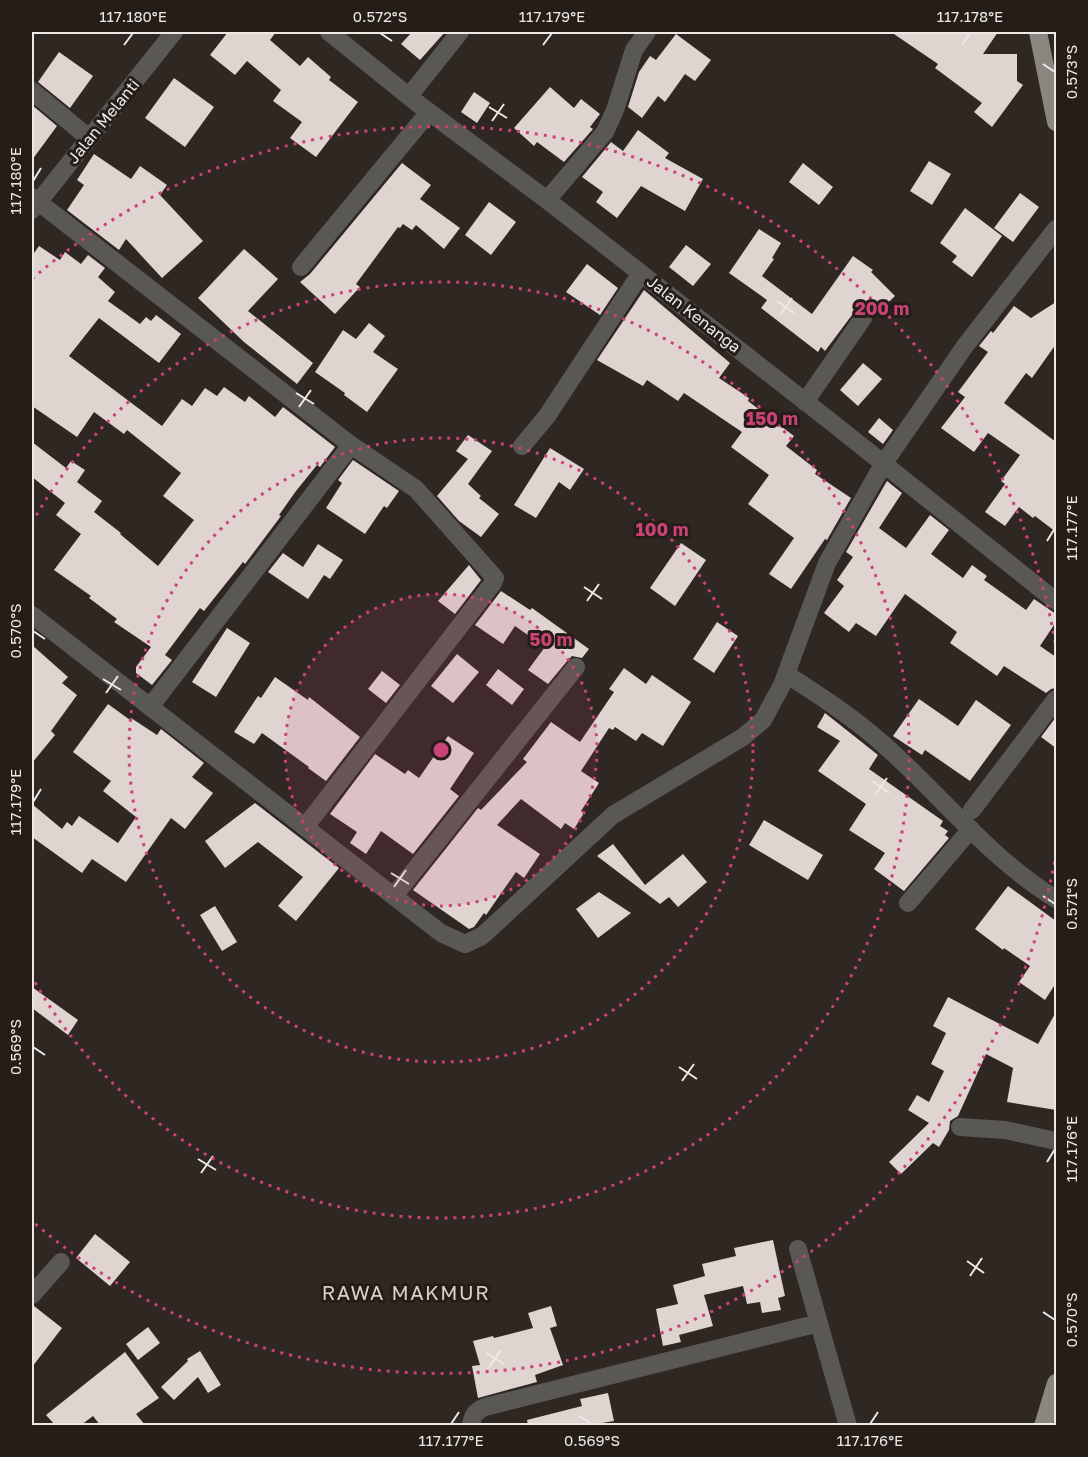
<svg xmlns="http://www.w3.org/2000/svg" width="1088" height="1457" viewBox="0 0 1088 1457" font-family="'Golos Text',sans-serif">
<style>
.building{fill:#dfd4d0}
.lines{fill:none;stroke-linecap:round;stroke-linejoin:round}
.minor{stroke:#5a5855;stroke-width:18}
.major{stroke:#8b8780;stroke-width:18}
.ticks{fill:none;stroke:#eee9e5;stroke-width:2}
.ring{fill:none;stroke:#cb4277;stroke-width:3;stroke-dasharray:3 6}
.labels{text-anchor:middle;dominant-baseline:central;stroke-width:6;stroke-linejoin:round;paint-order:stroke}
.street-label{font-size:16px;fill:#eee9e5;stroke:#241d18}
.quarter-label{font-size:20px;letter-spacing:1.5px;fill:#d9d0c9;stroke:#241d18}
.centre{fill:#cb4277;stroke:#241d18;stroke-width:3}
.ring-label{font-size:18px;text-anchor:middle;font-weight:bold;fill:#cb4277;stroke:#241d18;stroke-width:6;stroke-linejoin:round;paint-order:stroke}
.neatline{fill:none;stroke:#eee9e5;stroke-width:2}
.ticks-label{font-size:15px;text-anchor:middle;fill:#eee9e5}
</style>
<rect width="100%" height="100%" fill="#2e2722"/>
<path class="building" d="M228,32H276L270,40L300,66L308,57L331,77L329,80L358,102L316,157L290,138L302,122L273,101L281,90L247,61L235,75L210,55Z
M412,32H445L420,60L401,44Z
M891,32H998L983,54H1017V81L1023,85L992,127L974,112L982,103L935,68L938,64Z
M676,34L711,60L695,81L685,74L665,102L658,96L642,118L628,107L639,72L650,56L656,60Z
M59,52L93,76L70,108L38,82Z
M174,78L214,107L185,147L145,118Z
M550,87L574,108L581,99L600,114L590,127L593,129L564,162L537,142L534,146L514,128Z
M474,92L490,103L477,123L461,112Z
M32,105L57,126L32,160Z
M638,130L669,153L665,158L703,179L685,211L641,186L617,218L596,202L603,192L582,177L611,142L623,151Z
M94,154L131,179L140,166L167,185L160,195L203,241L162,278L126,239L119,250L67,210L84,185L77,180Z
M929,161L951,174L932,205L910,191Z
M402,163L431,185L420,199L460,228L444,249L416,225L412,230L403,224L400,228L398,227L356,284L360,287L335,314L300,282L310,274Z
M803,163L833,187L819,205L789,182Z
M1020,193L1039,207L1013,242L994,228Z
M489,202L516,222L491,255L465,235Z
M965,208L1002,236L972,277L952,262L957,256L940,243Z
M759,229L781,243L772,258L774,259L762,276L812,314L853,256L873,270L871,272L895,296L874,316L870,309L861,303L825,351L821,347L818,352L761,308L767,300L729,273Z
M686,245L711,264L693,286L669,267Z
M39,246L60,260L65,252L81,264L88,255L105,268L98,277L115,292L108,301L140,324L146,317L151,321L156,315L181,334L159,363L99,318L69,356L162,426L182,399L192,406L205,388L217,396L224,387L245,402L249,396L275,417L283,407L335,447L320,467L317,465L296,491L279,515L281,516L245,564L243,562L204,611L200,608L165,655L172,660L152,685L136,673V667L151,647L114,622L117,619L89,598L91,596L54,570L81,534L56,515L65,503L32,477V442L66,468L71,461L85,470L77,482L102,501L94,512L121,533L120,534L158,566L194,520L163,496L181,473L127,430L124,434L94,412L77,437L32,406V256Z
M244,249L278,279L248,311L313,363L297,384L244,342L198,298Z
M587,264L618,288L600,315L566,292Z
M644,290L730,363L719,378L749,398L748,401L794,436L786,446L817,470L815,474L851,498L827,540L825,539L791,589L769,574L794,538L748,504L769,475L731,447L742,432L684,393L678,401L647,380L643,386L597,360Z
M1056,302V344L1032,378L1026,373L1004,403L1056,442V532L1035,516L1033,518L1019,507L1005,526L985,512L1005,484L1001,481L1020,455L988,433L974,452L941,428L965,397L958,392L988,352L979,346L991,331L993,333L1014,306L1031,318Z
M369,323L385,336L373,352L398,369L367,412L344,395L345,393L315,372L343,330L356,339Z
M863,363L882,379L858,406L840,390Z
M879,418L893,430L883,444L868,432Z
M468,435L492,451L468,484L481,496L479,498L499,514L481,537L459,521L437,496L468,459L456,451Z
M550,448L584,469L570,490L559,482L536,518L514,505Z
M353,460L399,491L387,508L384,506L365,534L326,508L342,483L338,480Z
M887,481L902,493L879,528L906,548L930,515L949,530L931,554L963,578L972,565L987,576L984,580L1026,610L1034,599L1056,614V622L1040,646L1056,657V688L1051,689L1046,693L1004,666L997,676L950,643L957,632L905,594L876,636L856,623L849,632L824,613L844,586L837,580L853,557L846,552Z
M681,543L706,560L675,606L650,588Z
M318,544L343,560L330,579L324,575L308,599L268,572L283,553L303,567Z
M469,565L481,580L455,614L438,601Z
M501,591L530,610L532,608L589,649L582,658L572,656L568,660L548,684L528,670L545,647L515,626L503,644L475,625Z
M717,622L738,636L714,673L693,659Z
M227,628L250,643L216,697L192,682Z
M32,645L68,677L62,683L77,695L51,731L55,735L32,763Z
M457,654L479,672L453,703L431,686Z
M624,668L646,684L652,675L691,702L663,746L642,733L636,741L615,727L613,730L609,728L581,771L599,783L581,811L584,813L574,829L565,823L561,829L521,799L497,825L540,854L524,878L516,872L486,915L484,913L474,927L469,929L413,890L478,808L481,810L527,762L523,759L551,722L580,742L614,692L609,689Z
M498,669L524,689L512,705L486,685Z
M382,671L400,685L386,703L368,689Z
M275,677L308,700L309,697L360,737L326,781L308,768L309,767L262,733L254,744L234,732L258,696L261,698Z
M919,699L958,726L976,700L1011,725L970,781L925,750L922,755L893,736Z
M108,704L130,720L131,718L157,735L161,729L204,763L192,777L213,793L185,829L171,818L126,882L92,859L82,873L32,837V804L62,829L67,822L72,826L79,816L118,843L136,817L103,791L111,781L73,752Z
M825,713L878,755L869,769L943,821L940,826L948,831L945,835L949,838L904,891L874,869L885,853L849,830L866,804L818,771L840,741L817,727Z
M1056,717V748L1041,737Z
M448,736L474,753L450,789L459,796L413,854L381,831L366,854L350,843L357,832L330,814L375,754L405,774L408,770L419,778Z
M255,803L339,868L296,921L278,906L303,877L258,842L225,868L205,841Z
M764,820L823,855L808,880L749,845Z
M613,844L645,885L683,854L707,882L678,907L669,897L660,904L597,856Z
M1008,886L1056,921V983L1045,1000L1019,982L1030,966L1004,948L1003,950L975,929Z
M599,892L631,913L598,938L576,909Z
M215,906L237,942L222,951L200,915Z
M32,987L78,1020L68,1035L32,1008Z
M948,997L1038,1044L1056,1012V1110L1007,1102L1013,1068L986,1054L958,1116L950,1121L949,1130L939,1147L933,1143L901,1174L889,1162L929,1123L908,1110L917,1095L929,1102L944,1071L931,1064L946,1033L933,1026Z
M95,1234L130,1262L110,1286L76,1258Z
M773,1240L785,1296L778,1298L781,1310L762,1313L760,1302L747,1304L743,1286L704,1295L713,1326L679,1335L681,1342L663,1346L656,1309L678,1304L673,1285L705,1276L702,1264L736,1256L734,1248Z
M32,1306H34L62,1328L32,1367Z
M551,1306L557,1326L550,1328L563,1365L535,1375L537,1382L478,1398L472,1366L480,1365L473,1341L493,1336L494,1338L533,1328L528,1313Z
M148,1327L160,1343L138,1360L126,1344Z
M200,1351L221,1385L208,1393L198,1377L174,1400L161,1387L188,1361L187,1359Z
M125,1352L159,1398L136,1414L145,1425H100L93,1416L81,1425H55L46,1415Z
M608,1393L614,1421L590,1425H528L527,1420L582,1406L580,1399Z"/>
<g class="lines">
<path class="minor" d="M329,32L417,103L547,200L830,421L1056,601
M32,91L89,138
M409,96L460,32
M32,197L351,445L416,489L495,578L493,583L305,827
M547,200L605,132L615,110L634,50L647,32
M32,210L174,32
M301,267L429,112
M805,402L863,318
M522,446L547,416L641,273
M32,615L441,933L465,944L482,936L613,815L743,737L763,720L782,685L827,563L884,463L965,346L1056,229
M786,674C820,696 853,717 883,744C941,795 990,859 1056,899
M150,707L351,445
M972,810L1056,699
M394,896L576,667
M908,903L971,829
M960,1127L1005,1130L1056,1141
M798,1249L848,1426
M32,1295L61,1262
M471,1426C472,1415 476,1411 485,1407L819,1323"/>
<path class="major" d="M1038,32L1056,122
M1043,1426L1056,1383"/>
</g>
<path class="ticks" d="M380,33L392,41M124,45L133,33M543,45L552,33M962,45L970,33M1043,64L1055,72M489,107L507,118M492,121L504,104M33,181L41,168M777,301L794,313M780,315L792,298M296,393L314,404M299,407L311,390M1047,541L1055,528M584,587L602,599M587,601L599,584M33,631L45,639M103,679L121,690M106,693L118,676M872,781L889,793M875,795L887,778M33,802L41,789M391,873L409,884M394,887L406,870M1043,896L1055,904M33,1047L45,1055M679,1067L697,1079M682,1081L694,1064M198,1159L216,1170M1047,1162L1055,1149M201,1173L213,1156M967,1261L984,1273M970,1276L982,1258M1043,1312L1055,1320M486,1353L504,1364M489,1367L501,1350M579,1416L592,1424M451,1424L459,1412M870,1424L878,1412"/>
<circle cx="441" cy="750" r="156" fill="#cb4277" fill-opacity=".12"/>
<g class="ring">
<circle cx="441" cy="750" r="156"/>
<circle cx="441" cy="750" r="312"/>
<path d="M32 523A468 468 0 1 1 32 977"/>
<path d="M1056 853A624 624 0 0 1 32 1221M32 279A624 624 0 0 1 1056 647"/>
</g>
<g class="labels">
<g class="street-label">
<text transform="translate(103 121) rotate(-51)">Jalan Melanti</text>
<text transform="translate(694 314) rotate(38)">Jalan Kenanga</text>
</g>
<g class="quarter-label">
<text x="406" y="1292">RAWA MAKMUR</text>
</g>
</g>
<circle cx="441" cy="750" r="9" class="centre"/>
<g class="ring-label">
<text x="882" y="315">200 m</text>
<text x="772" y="425">150 m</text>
<text x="662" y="536">100 m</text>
<text x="551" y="646">50 m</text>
</g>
<rect width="1088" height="1457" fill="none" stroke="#241d18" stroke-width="66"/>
<rect x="33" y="33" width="1022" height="1391" class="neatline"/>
<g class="ticks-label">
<text x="133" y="22">117.180°E</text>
<text x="380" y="22">0.572°S</text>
<text x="552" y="22">117.179°E</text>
<text x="970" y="22">117.178°E</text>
<text transform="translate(1072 72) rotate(-90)" y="5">0.573°S</text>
<text transform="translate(16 181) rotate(-90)" y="5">117.180°E</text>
<text transform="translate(1072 528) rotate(-90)" y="5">117.177°E</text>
<text transform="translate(16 631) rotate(-90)" y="5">0.570°S</text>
<text transform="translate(16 802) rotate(-90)" y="5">117.179°E</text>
<text transform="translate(1072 904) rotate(-90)" y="5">0.571°S</text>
<text transform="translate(16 1047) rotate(-90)" y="5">0.569°S</text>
<text transform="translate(1072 1149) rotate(-90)" y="5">117.176°E</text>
<text transform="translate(1072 1320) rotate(-90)" y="5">0.570°S</text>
<text x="451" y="1446">117.177°E</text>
<text x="592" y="1446">0.569°S</text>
<text x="870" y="1446">117.176°E</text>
</g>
</svg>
